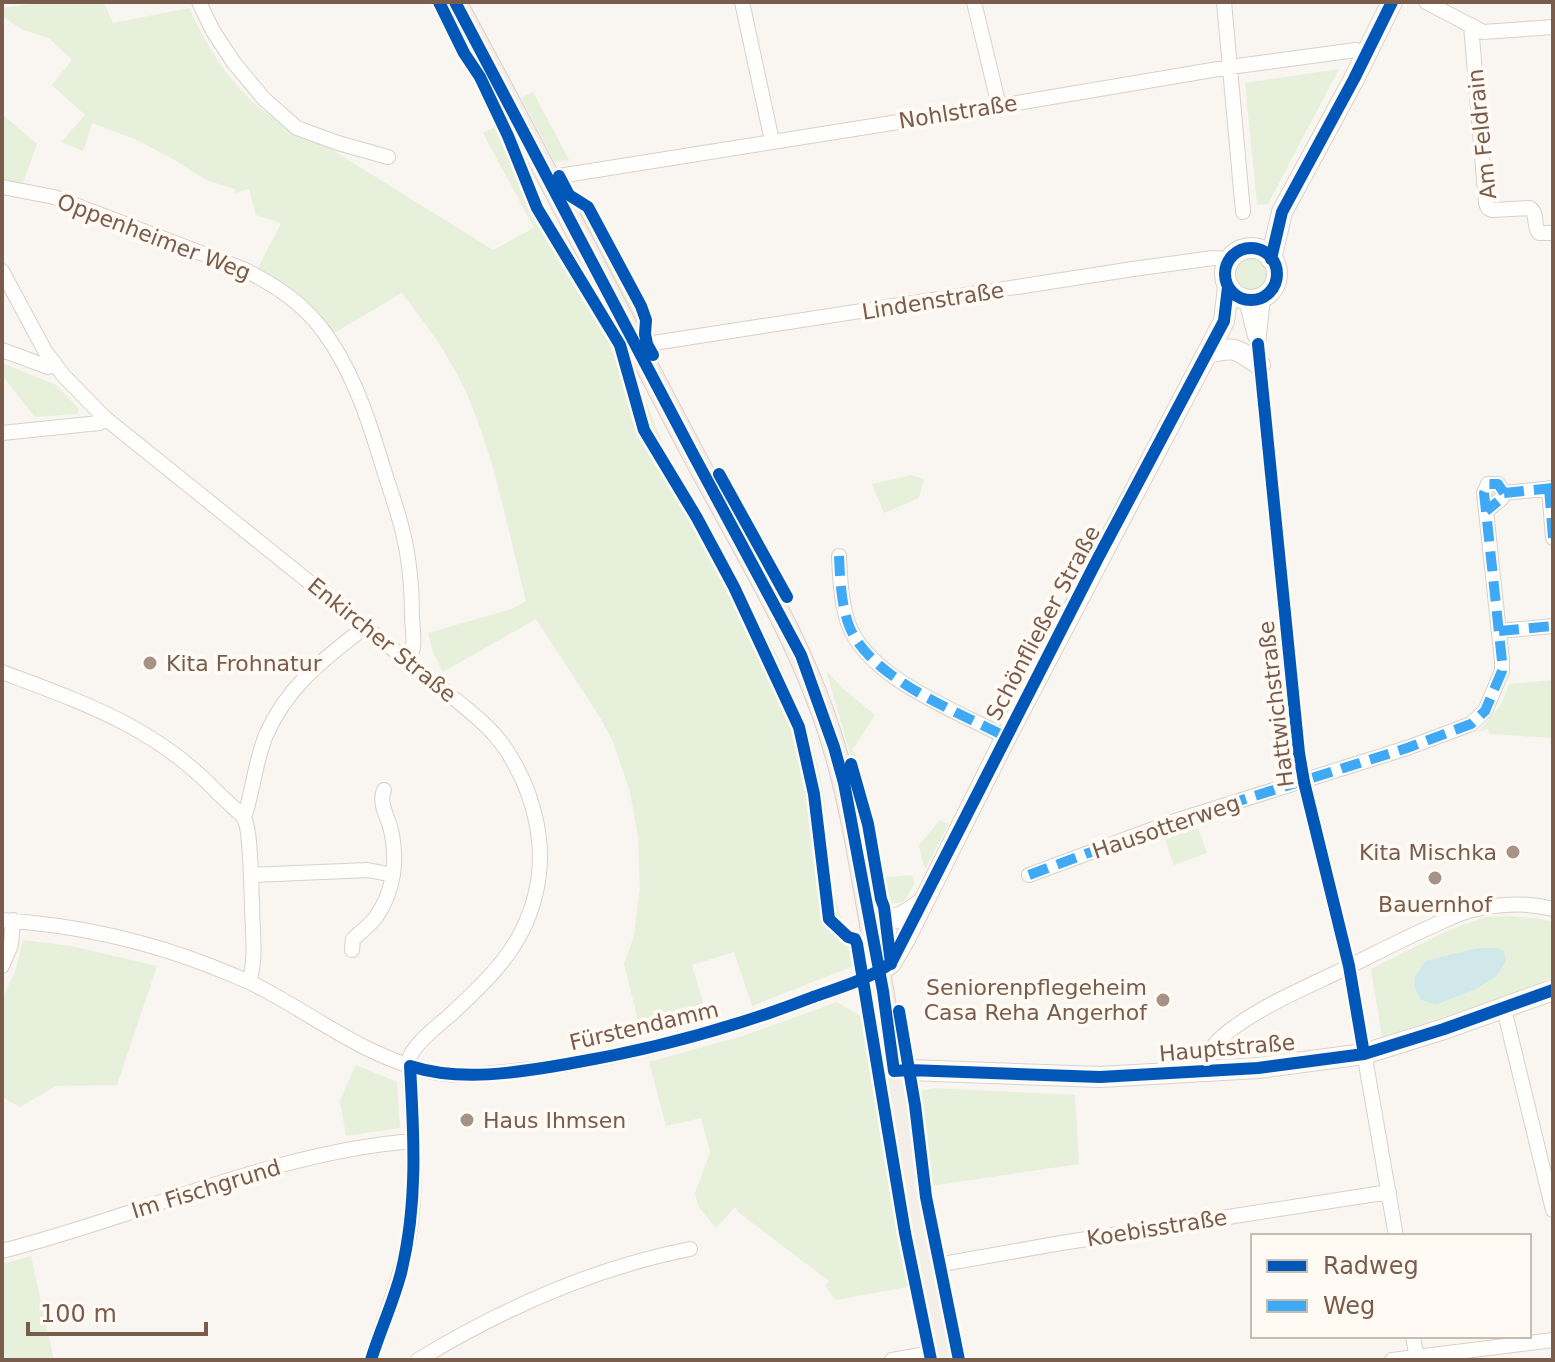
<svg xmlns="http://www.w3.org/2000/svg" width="1555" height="1362" viewBox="0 0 1555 1362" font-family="'DejaVu Sans',sans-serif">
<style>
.green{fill:#e7f0db;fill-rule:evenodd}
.water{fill:#d0e8ea}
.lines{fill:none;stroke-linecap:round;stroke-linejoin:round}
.street-casing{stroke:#d7d1cb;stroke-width:16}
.secondary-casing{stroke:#d9d2cb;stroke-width:22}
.primary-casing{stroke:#dad1cc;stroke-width:24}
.street{stroke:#fefefd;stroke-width:14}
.secondary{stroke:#fefefd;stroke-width:20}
.primary{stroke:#f3eee8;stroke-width:22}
.quiet{stroke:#3fa9f5;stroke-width:10;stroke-dasharray:20 10;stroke-linecap:butt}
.cycleway-casing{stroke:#fffaf3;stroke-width:17}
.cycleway{stroke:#0057b8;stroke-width:12}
.poi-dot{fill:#a69286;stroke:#fffaf3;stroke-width:3}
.labels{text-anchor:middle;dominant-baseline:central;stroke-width:8;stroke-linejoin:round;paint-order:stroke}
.street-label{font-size:22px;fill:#7a5c4d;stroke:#fffaf3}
.poi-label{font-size:22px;fill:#7a5c4d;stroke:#fffaf3;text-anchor:start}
</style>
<rect width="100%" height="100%" fill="#f9f5f0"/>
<path class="green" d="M44,2H104L113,23L189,8C216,66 251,116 313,138L493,250L534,228L483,133L500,124L632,376L647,405L678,480L720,546L779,659L817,763L824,796L829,879L856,965L752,1006L734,952L692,965L708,1019L642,1037L624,964L634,936L640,887L638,836L630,792L613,742L601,719L536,619L443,672L433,652L428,633L512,609L526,601C508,531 495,456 465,390C449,355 426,324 402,293L334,333C312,306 289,286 258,268L281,223L256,215L249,189L235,193V189L206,180L173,159L137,140L92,123L83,151L61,142L85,115L52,85L72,60L49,38L21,29L2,16V8Z
M1339,69L1268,204L1257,205L1245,83Z
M533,92L569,160L555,162L521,98Z
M2,114L37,144L23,183L2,180Z
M565,197L585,209L639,312L642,319L641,334Z
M1231 274a19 19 0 1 1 38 0a19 19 0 1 1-38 0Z
M2,363L56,385L79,409L78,414L35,417L2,375Z
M911,475L924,479L919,498L884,513L872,484Z
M826,670L841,687L875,715L852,750L857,755L852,761Z
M1553,680V738L1489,734L1488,729L1478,732L1500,706L1509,684Z
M940,820L949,824L926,868L923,865L919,845Z
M1195,820L1207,853L1174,865L1163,834L1183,826L1184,823Z
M912,875L914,884L906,899L901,903H889L884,877Z
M1512,916L1542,919L1553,922V976L1528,989L1382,1037L1371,969L1447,931L1485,917ZM1477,948L1506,961L1497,976L1476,989L1436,1005L1421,1000L1414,988L1415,976L1426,962Z
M23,940L71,946L157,966L117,1085L56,1086L20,1107L2,1097V999L15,972Z
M837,1002L865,1019L890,1174L912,1286L836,1300L825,1286L829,1281L738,1212L735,1207L716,1228L698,1206L695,1193L710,1152L701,1118L666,1126L649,1062L746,1035Z
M356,1065L397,1082L400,1128L346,1136L340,1100Z
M935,1088L1075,1095L1079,1164L930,1186L917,1099L920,1091Z
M31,1256L54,1360H2V1264Z"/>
<path class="water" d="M1477,948H1496L1504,951L1506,961L1497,976L1476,989L1436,1005L1421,1000L1414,987L1415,976L1426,961Z"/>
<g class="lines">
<g class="street-casing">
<path id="street" d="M199,2L213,31L234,63L264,99L297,128L338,143L388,157
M742,2L772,141
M974,2L999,106
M1224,2L1243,212
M1426,2L1483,32L1553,27
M1471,25L1486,203L1488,208L1492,210L1530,208C1538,214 1533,225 1539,233H1553
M549,180L559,176L999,106L1230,67L1356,50L1367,54
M2,187L54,197L243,269C275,285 303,303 324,332C355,374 371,427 386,477C395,504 404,530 408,559C411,578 412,599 412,619C413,633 416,650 408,660
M2,271L45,351L63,375L105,418C192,487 278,558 365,627C394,650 423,672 451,696C471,712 493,729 507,751C534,793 548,846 535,896C522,949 487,981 448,1017C435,1028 419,1040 410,1056C410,1116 419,1175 409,1235C401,1279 384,1318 371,1360
M1263,297L1258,344L1299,753L1304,782L1349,966L1396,1236
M1246,300L1255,336
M637,349L647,344L1133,269L1213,258L1229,259
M2,350L48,367L54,362
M2,433L99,423L105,418
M1549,488L1553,538
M1504,493L1553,488
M839,556C840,578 841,602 848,623C867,678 957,711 1006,737
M1499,631L1553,626
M2,672C84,703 156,727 218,793C223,798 241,814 244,818C251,829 251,888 252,903C252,929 257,957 249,982
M244,818C253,791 255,762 266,735C288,685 324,659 365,627
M251,875L368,870L393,875
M1029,875L1172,822L1407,748L1471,724L1485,711L1502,671V661L1486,511L1484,493L1488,484H1498L1504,493L1502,498L1486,511
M2,920C75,925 145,940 213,967C230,974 247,980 263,989C316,1017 364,1055 424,1070C453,1078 484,1074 514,1071C619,1061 720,1032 818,996C839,988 860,982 880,971
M352,950L353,939C361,932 370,925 376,917C395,890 398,857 390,826C386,814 379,802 384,790
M2,966L11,945L13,920
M1504,1009L1553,1210
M1198,1073C1205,1053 1218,1038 1236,1026C1271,1001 1312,985 1350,966C1380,951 1409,936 1439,923C1448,919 1458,914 1468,911C1495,904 1526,902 1553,909
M2,1251C138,1217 273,1152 413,1141
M926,1267L1061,1243L1389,1192
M1413,1336L1417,1360
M418,1360C502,1309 593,1268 690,1249
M892,1360L944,1351
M1392,1360L1553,1340"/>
</g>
<g class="secondary-casing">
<path id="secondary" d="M1225 274a26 26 0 1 1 52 0a26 26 0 1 1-52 0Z
M1271,259L1282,212L1354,79L1392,2
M1207,353C1238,346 1235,349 1260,365
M867,899C890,924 893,924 921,904
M880,971L891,963L905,939L1006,737L1224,321L1228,287
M894,1071L909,1070L1100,1077L1258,1068L1364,1054L1444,1029L1553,990"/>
</g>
<g class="primary-casing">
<path id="primary" d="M455,2C536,150 612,301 691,450C742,547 803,641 834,747C853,810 862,876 874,941C898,1080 915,1222 946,1360"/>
</g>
<use href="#street" class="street"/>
<use href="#secondary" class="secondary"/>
<use href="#primary" class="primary"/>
<path class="quiet" d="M1549,488L1553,538
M1504,493L1553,488
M839,556C840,578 841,602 848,623C867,678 957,711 1006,737
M1499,631L1553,626
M1029,875L1172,822L1407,748L1471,724L1485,711L1502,671V661L1486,511L1484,493L1488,484H1498L1504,493L1502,498L1486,511"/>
<g class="cycleway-casing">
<path id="cycleway" d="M439,2L464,53L480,77L508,136L537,208L620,345L644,430L697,518L734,587L799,727L814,794L829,919L848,937L855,939L857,944L905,1233L931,1360
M455,2L693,454L801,655L834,747L844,783L883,991L894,1071L909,1070L1100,1077L1258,1068L1364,1054L1444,1029L1553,990
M559,176L569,195L588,207L641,306L646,320L645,334L647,344L653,355
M1225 274a26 26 0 1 1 52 0a26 26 0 1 1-52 0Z
M1271,259L1282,212L1354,79L1392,2
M1258,344L1299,753L1304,782L1349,966L1364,1054
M719,474L787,597
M851,764L868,824L881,899L884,907L891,964
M899,1011L915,1105L926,1197L959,1360
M371,1360C380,1331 393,1303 401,1273C418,1204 414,1136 410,1066C460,1082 516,1073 567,1064C651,1050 733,1028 813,997C841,987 867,980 891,963L1098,558L1224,321L1228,287"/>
</g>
<use href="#cycleway" class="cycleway"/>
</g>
<g class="poi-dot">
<circle cx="150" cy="663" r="8"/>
<circle cx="1513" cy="852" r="8"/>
<circle cx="1435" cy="878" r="8"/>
<circle cx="1163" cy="1000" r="8"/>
<circle cx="467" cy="1120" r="8"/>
</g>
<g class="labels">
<g class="street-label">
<text transform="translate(958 112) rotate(-9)">Nohlstraße</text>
<text transform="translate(1482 134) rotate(-96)">Am Feldrain</text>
<text transform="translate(154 237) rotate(21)">Oppenheimer Weg</text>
<text transform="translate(933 301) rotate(-9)">Lindenstraße</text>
<text transform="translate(1043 623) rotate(-62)">Schönfließer Straße</text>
<text transform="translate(382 640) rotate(39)">Enkircher Straße</text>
<text transform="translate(1276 704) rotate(-97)">Hattwichstraße</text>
<text transform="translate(1166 827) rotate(-19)">Hausotterweg</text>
<text transform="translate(644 1026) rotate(-13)">Fürstendamm</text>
<text transform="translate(1227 1048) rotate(-5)">Hauptstraße</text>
<text transform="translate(206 1189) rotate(-17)">Im Fischgrund</text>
<text transform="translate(1157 1228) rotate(-9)">Koebisstraße</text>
</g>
<g class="poi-label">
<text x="166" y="663">Kita Frohnatur</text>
<text x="1497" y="852" text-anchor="end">Kita Mischka</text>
<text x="1435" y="904" text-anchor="middle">Bauernhof</text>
<text x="1147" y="987" text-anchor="end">Seniorenpflegeheim<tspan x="1147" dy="25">Casa Reha Angerhof</tspan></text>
<text x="483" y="1120">Haus Ihmsen</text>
</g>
</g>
<rect width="1555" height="1362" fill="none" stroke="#7a5c4d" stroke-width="8"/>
<rect x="1251" y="1234" width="280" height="104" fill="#fffaf3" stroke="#cabbb1" stroke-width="2"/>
<rect x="1267" y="1260" width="40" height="12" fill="#0057b8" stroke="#cabbb1" stroke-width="2"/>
<text x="1323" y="1274" font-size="24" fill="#7a5c4d">Radweg</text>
<rect x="1267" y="1300" width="40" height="12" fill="#3fa9f5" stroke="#cabbb1" stroke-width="2"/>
<text x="1323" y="1314" font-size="24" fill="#7a5c4d">Weg</text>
<path d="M28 1322v12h178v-12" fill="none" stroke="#7a5c4d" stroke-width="4"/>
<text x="40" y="1322" font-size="24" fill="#7a5c4d" stroke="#fffaf3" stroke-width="6" paint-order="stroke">100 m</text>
</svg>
